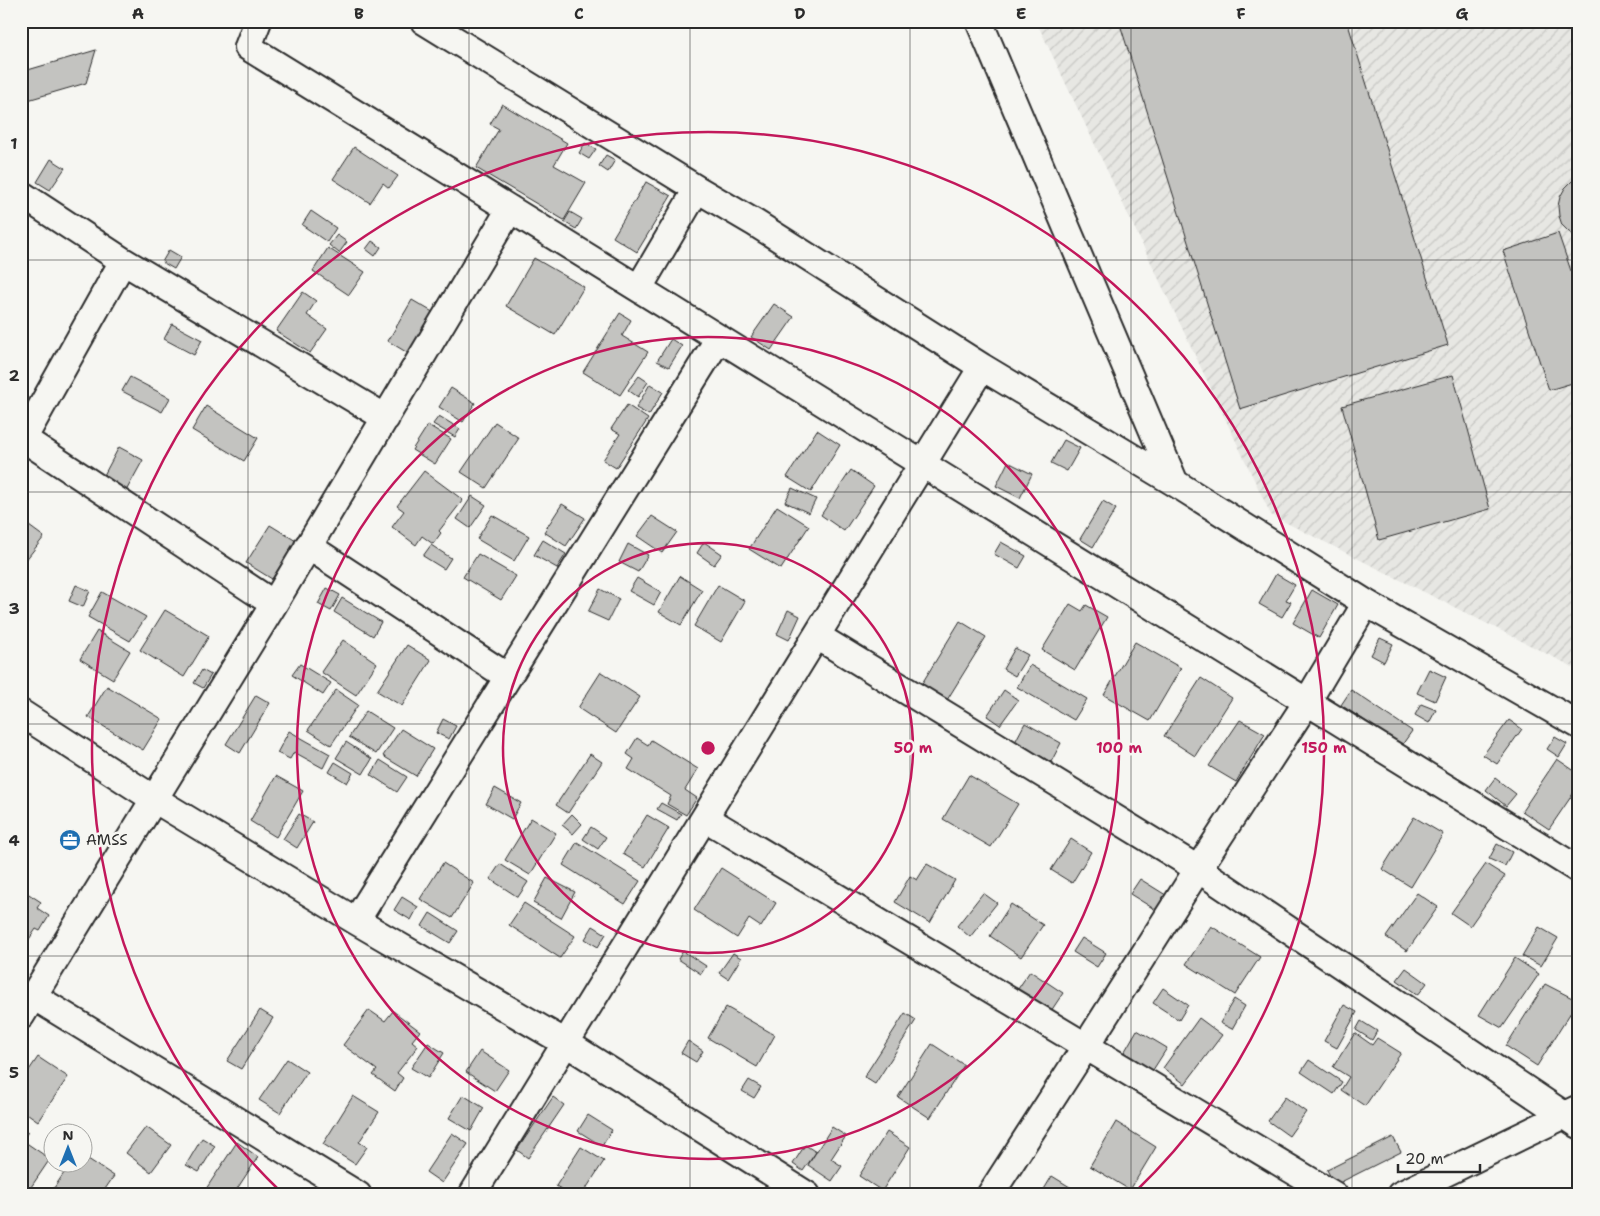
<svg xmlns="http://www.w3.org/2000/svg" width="1600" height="1216" viewBox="0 0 1600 1216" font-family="'Shantell Sans',sans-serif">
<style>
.industrial{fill:url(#industrial-furrows)}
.building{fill:#c3c3c0;stroke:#2b2b2b}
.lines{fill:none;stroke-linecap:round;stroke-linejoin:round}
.minor-casing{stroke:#2b2b2b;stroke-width:30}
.minor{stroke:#f6f6f2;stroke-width:26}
.grid{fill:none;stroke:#2b2b2b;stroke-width:1;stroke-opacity:0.55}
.ring{fill:none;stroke:#c2185b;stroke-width:2.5}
.labels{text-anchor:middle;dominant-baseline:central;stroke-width:5;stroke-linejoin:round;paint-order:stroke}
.poi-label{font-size:15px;fill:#2b2b2b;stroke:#f6f6f2;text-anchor:start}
.centre{fill:#c2185b;stroke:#f6f6f2;stroke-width:2.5}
.ring-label{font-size:15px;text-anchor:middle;font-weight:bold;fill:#c2185b;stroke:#f6f6f2;stroke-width:5;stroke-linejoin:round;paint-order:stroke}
.neatline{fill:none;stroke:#2b2b2b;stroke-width:2}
.grid-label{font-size:16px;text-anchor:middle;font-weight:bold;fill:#2b2b2b}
</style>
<defs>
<pattern id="industrial-furrows" width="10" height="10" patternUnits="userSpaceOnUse" patternTransform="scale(1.25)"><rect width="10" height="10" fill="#e7e7e3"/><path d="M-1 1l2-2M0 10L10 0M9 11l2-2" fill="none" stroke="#c6c6c3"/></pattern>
</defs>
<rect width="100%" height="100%" fill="#f6f6f2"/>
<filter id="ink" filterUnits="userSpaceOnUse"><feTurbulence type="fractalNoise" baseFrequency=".02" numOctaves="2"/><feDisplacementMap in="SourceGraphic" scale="10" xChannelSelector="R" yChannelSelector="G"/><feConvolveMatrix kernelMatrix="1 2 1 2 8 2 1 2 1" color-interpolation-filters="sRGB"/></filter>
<g filter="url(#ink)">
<path class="industrial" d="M1036,21H1579V670L1271,515Z"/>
<path class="building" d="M1119,21H1347L1448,345L1240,409Z
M96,50L86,83L21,102V72Z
M502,104L567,143L554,165L586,183L564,220L476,168L499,129L490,124Z
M585,143L596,149L589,159L579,153Z
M354,147L398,176L389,188L383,183L370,203L333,179Z
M606,155L615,160L608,172L599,166Z
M51,159L65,168L50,190L37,182Z
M1579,178V239L1569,232L1562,225L1559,216L1558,206L1560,197L1565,188L1572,181Z
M646,182L671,196L637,252L613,237Z
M311,211L336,228L327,242L302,225Z
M570,212L582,219L576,229L564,222Z
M1558,233L1579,294V381L1549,390L1503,251Z
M337,235L347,242L339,253L329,245Z
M372,241L381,247L375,256L366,249Z
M328,248L365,272L349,295L313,271Z
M169,250L181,257L174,269L162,262Z
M534,258L584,287L555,335L506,306Z
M303,292L316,301L307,315L327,329L310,353L276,331Z
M412,300L436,314L411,355L388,341Z
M774,304L794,317L771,350L751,337Z
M620,313L631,320L622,336L648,352L620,395L583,372Z
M172,324L202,340L194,355L164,339Z
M671,339L682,346L669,367L657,361Z
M1453,375L1490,509L1379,540L1342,406Z
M639,376L648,382L638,397L628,390Z
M130,377L170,398L162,412L122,391Z
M650,384L663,392L649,415L636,408Z
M451,388L475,403L463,422L439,407Z
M627,405L648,419L616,468L603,460L620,434L611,429Z
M206,406L258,438L244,461L192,430Z
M439,416L460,429L455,437L433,424Z
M495,422L519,438L486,488L461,472Z
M428,425L451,439L435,464L412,450Z
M817,430L840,445L811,492L787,477Z
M1064,440L1080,448L1067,471L1051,463Z
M119,447L143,460L126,491L103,477Z
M1008,462L1032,474L1020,498L996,486Z
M851,470L874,486L844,531L821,515Z
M424,471L463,500L439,531L441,533L433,544L422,536L416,545L392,527L404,511L397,506Z
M792,488L816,499L809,513L785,502Z
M472,496L486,505L470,528L457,519Z
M1103,501L1116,509L1093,547L1080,539Z
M562,504L585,518L566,546L544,532Z
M777,506L809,526L781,569L749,549Z
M492,515L529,536L514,561L477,539Z
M652,516L677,532L662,553L637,536Z
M25,523L44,537L25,561L21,558V528Z
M270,525L296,541L272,579L246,563Z
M543,540L566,554L557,568L534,555Z
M704,542L722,554L714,565L697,553Z
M1001,542L1026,556L1019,568L994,554Z
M628,544L648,555L638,572L619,562Z
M431,545L451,558L444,569L423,556Z
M478,554L516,576L501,600L463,577Z
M1276,574L1295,585L1286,600L1291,602L1282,617L1259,604Z
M680,576L702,590L681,625L659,612Z
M637,578L661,592L654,605L629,591Z
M76,585L90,591L83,607L69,601Z
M718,585L745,601L721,642L694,626Z
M327,588L340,595L331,611L318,604Z
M600,589L619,599L608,621L588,612Z
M1312,590L1338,605L1319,638L1293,623Z
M102,592L146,617L130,641L88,617Z
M342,598L381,622L373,636L334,612Z
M1070,604L1082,611L1086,605L1107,617L1075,670L1042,650Z
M165,610L209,636L184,677L140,650Z
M788,610L800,616L789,640L777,634Z
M960,621L986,637L947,700L921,685Z
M97,631L130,651L113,679L80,659Z
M1380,638L1393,644L1384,662L1371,655Z
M343,640L377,663L356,695L321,672Z
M1135,642L1181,668L1150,721L1104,695Z
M407,645L431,660L402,706L377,691Z
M1015,648L1028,655L1015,676L1003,669Z
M300,664L331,683L323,695L292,675Z
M1030,665L1087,699L1074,720L1017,687Z
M1429,669L1446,677L1435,701L1417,693Z
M202,670L211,675L203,688L194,683Z
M601,672L640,697L616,733L578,708Z
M1201,678L1232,698L1195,756L1164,736Z
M107,686L162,719L143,750L88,717Z
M336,690L358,705L331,745L308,730Z
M1004,690L1018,700L1000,725L987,716Z
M1351,690L1412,731L1402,745L1341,705Z
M256,695L270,703L240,753L226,744Z
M1421,704L1436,710L1429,723L1415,715Z
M366,711L393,728L376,754L349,737Z
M443,719L456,726L449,739L436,733Z
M1240,720L1265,734L1236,782L1209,766Z
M1509,720L1522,729L1497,764L1483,755Z
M1025,723L1061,743L1051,762L1015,742Z
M401,729L433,749L416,776L383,756Z
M289,731L330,754L323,768L294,752L290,759L277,753Z
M1555,737L1567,744L1559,757L1547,749Z
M637,738L648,745L651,740L698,769L685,790L697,798L686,815L667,804L671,796L628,769L634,759L627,754Z
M346,742L372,759L363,774L336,758Z
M590,754L602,762L568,813L556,805Z
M1557,759L1579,774V785L1549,829L1522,811Z
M380,760L407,777L397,792L371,775Z
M335,762L353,773L347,783L329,772Z
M969,775L1018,804L991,847L943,819Z
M276,776L303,791L276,837L250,821Z
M1495,778L1516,794L1506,806L1486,790Z
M495,788L521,803L512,819L486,804Z
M661,803L681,814L677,820L657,809Z
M299,814L313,822L297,848L283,839Z
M572,814L582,824L573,834L562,825Z
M647,815L669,828L645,867L623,854Z
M1414,817L1443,834L1411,887L1382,869Z
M531,818L556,833L530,875L505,860Z
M591,827L606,837L598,849L583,839Z
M1071,839L1091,852L1072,883L1051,870Z
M577,842L640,881L625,904L563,865Z
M1497,844L1512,852L1505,866L1489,859Z
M443,863L474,883L452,918L420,899Z
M500,864L528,882L518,897L490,879Z
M927,864L955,880L930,923L895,902L910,876L917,880Z
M1486,864L1505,876L1470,926L1451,913Z
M721,868L776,903L761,927L749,919L737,938L694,910Z
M547,878L575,892L561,918L533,903Z
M1140,879L1169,897L1159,912L1130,894Z
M21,889L41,902L37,908L49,916L40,931L36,929L21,951Z
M983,893L997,903L970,937L957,926Z
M1417,893L1438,907L1407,951L1386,937Z
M402,897L418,907L411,920L394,910Z
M524,903L575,936L560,958L509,925Z
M1011,904L1043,925L1021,957L990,936Z
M430,913L458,931L450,943L422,926Z
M593,926L606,934L598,947L585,939Z
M1211,926L1260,957L1235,995L1186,964Z
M1539,927L1558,938L1541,966L1522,956Z
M1082,938L1106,953L1097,967L1073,952Z
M683,951L706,966L701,974L678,959Z
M733,953L741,958L728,979L719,973Z
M1515,958L1539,974L1502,1028L1479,1015Z
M1406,968L1427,983L1418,995L1397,980Z
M1030,971L1063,993L1049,1014L1016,992Z
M1545,984L1578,1001L1537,1066L1506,1046Z
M1163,988L1188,1005L1179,1020L1153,1003Z
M1234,999L1245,1006L1232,1029L1220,1023Z
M1344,1005L1357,1012L1337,1048L1324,1041Z
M726,1007L775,1035L757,1067L708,1038Z
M260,1010L273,1018L241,1069L227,1061Z
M369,1010L385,1021L393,1011L420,1031L412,1041L418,1046L397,1073L403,1078L395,1091L373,1075L377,1070L343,1045Z
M905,1013L916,1020L875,1084L864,1077Z
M1199,1018L1222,1035L1185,1084L1163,1068Z
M1361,1021L1377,1031L1372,1040L1356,1030Z
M1137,1030L1167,1048L1151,1073L1122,1056Z
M1355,1033L1372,1045L1377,1038L1401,1053L1365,1106L1341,1090L1349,1077L1333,1067Z
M688,1041L703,1051L696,1062L681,1053Z
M428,1043L444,1053L428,1078L411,1068Z
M932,1044L964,1065L930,1118L898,1097Z
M480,1051L509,1070L495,1091L466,1072Z
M38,1057L68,1077L38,1121L21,1109V1082Z
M287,1059L307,1072L280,1113L259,1100Z
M1309,1060L1342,1082L1334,1094L1301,1072Z
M749,1080L761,1087L754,1098L742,1091Z
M463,1095L484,1108L471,1131L449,1118Z
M353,1096L379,1112L359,1142L367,1147L355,1164L323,1144Z
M553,1097L564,1105L528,1158L517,1150Z
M1285,1097L1306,1112L1289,1136L1268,1121Z
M588,1115L612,1130L602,1146L578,1131Z
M1116,1122L1156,1147L1130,1190L1090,1166Z
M21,1127L28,1132L22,1140L50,1159L27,1193L21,1189Z
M146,1127L171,1145L151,1172L126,1153Z
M832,1127L846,1136L831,1159L842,1166L832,1181L808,1165Z
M887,1132L910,1147L882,1191L859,1176Z
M452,1133L468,1144L442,1183L426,1172Z
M1393,1137L1401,1152L1335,1185L1327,1170Z
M202,1138L215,1146L199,1172L186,1165Z
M237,1142L258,1157L233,1195H202Z
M805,1145L816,1152L803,1171L793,1164Z
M581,1147L604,1161L582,1195H571L556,1186Z
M82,1155L114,1176L101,1195H58L52,1191L70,1164H82Z
M1052,1176L1083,1195H1050L1043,1191Z"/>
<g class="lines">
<g class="minor-casing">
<path id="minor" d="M258,21L248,47L1579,870
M424,21L697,189L755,223L982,367L1175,483L1366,603L1579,725
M979,21L1175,483
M21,194L123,261L386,418
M639,288L697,189
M21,437L274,604
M21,443L123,261
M308,546L508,677
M817,636L1198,869L1579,1125
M21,713L154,799L356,921L566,1043L807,1195
M705,818L1334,1195
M356,921L719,338
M33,996L358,1195
M21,1016L274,604L510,209
M472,1195L982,367
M990,1195L1086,1046L1198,869L1307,702L1366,603
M1400,1195L1577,1109"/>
</g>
<use href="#minor" class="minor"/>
</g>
</g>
<path class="grid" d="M248,21V1195M469,21V1195M690,21V1195M910,21V1195M1131,21V1195M1352,21V1195M21,260H1579M21,492H1579M21,724H1579M21,956H1579"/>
<g class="ring">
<circle cx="708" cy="748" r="205"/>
<circle cx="708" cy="748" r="411"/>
<path d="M280 1191A616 616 0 1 1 1136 1191"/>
</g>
<defs>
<g id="office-disc" transform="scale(1.125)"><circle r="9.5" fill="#1f6fb2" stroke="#f6f6f2"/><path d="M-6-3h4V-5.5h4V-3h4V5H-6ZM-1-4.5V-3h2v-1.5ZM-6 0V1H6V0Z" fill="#fff"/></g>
</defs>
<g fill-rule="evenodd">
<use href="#office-disc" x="70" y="840"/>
</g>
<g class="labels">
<g class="poi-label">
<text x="86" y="840">AMSS</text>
</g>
</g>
<circle cx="708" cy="748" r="8" class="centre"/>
<g class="ring-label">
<text x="913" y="753">50 m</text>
<text x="1119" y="753">100 m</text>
<text x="1324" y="753">150 m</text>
</g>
<rect width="1600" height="1216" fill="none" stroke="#f6f6f2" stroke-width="55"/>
<g transform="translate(68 1148)"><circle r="24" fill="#f6f6f2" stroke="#a5a5a2"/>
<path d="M0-4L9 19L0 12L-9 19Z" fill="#1f6fb2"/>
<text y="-8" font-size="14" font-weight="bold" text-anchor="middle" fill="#2b2b2b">N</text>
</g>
<path d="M1398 1164v8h82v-8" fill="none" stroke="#2b2b2b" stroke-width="2.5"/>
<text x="1405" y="1164" font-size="15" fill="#2b2b2b" stroke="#f6f6f2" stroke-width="4" paint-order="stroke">20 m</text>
<rect x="28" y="28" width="1544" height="1160" class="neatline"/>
<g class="grid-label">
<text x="138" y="19">A</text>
<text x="359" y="19">B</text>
<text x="579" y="19">C</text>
<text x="800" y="19">D</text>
<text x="1021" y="19">E</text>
<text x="1241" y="19">F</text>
<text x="1462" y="19">G</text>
<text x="14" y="149">1</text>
<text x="14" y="381">2</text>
<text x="14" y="614">3</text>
<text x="14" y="846">4</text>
<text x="14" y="1078">5</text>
</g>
</svg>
